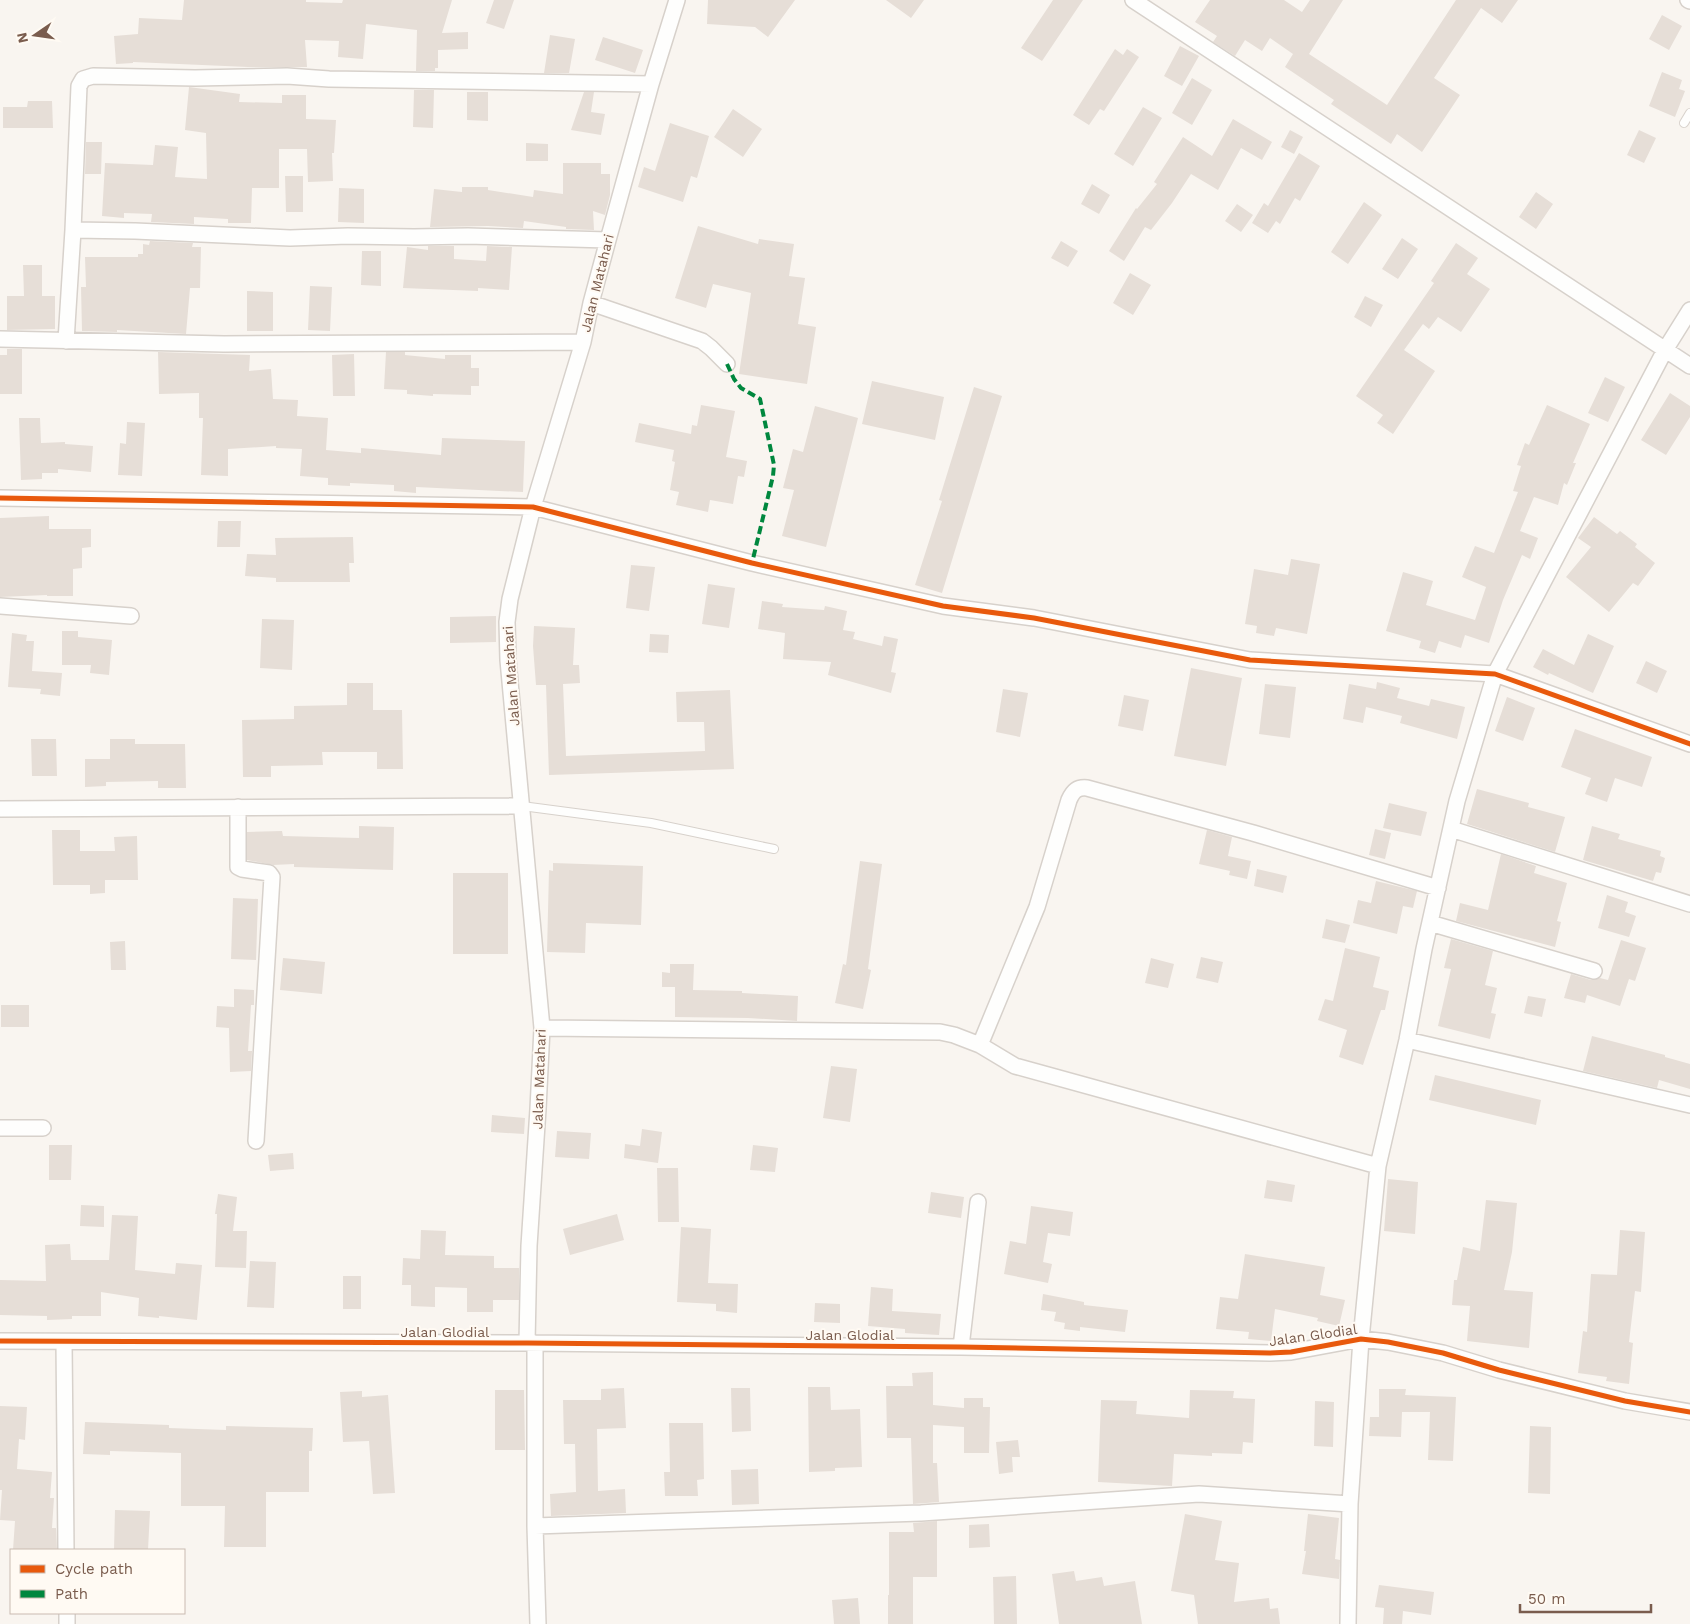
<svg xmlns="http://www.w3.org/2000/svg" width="1690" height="1624" viewBox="0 0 1690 1624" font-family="'Work Sans',sans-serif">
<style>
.building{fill:#e6ded7}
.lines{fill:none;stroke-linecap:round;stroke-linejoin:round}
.service-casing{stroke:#d7d1cb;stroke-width:10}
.minor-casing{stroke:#d7d1cb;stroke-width:18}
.service{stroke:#fefefd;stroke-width:8}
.minor{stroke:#fefefd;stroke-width:15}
.quiet{stroke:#00873e;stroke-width:4;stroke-dasharray:8 4;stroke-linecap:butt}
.cycleway-casing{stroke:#fffaf3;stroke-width:8}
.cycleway{stroke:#e8590c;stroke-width:5}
.labels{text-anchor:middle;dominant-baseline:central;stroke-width:4;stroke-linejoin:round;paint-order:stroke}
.street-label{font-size:14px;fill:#7a5c4d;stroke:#fffaf3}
</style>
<rect width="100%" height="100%" fill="#f9f5f0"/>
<path class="building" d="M184,0H306V2L342,3L343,0H452L442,33L468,32V49L438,50V68H435V71H416L417,30L366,24L363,59L338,57L339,41L305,40L307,67H248L133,62V63L116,64L114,36L138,34L139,18L182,20Z
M494,0H514L504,29L486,23Z
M708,0H795L768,37L755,27L707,24Z
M886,0H924L911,18Z
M1053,0H1083L1042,61L1021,48Z
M1210,0H1284L1302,12L1310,0H1343L1309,54L1387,105L1456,0H1518L1502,23L1481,8L1434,78L1460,95L1422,152L1397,134L1391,144L1331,104L1334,100L1285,67L1293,54L1270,38L1262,51L1245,40L1235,56L1213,42L1217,36L1195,22Z
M1662,15L1682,26L1669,50L1649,39Z
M550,35L575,39L569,73H544Z
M603,37L643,50L635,73L595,60Z
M1180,46L1199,56L1182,86L1164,76Z
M1115,49L1123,55L1127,49L1139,57L1104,111L1100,109L1089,125L1073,115Z
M1662,72L1682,80L1679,89L1685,91L1675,117L1649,106Z
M1192,78L1212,90L1192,125L1172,113Z
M189,87L240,94L239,102L282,103V95H306V119L336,120L334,153H332L333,181L308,182L307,149H279V188H252L251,223H228V219L194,217V224L151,222L152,214L124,213V218L102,216L105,163L153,165L155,145L178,147L175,177L207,179L206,133L185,130Z
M414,90H434L433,128L413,127Z
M467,92H488V121L467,120Z
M584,92H594L591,112L605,114L601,135L571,130Z
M28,101H52L53,128H3V107H27Z
M1143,107L1162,118L1133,166L1114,154Z
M733,109L762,129L743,157L714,137Z
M1233,119L1272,142L1262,160L1241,148L1218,190L1191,174L1172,203L1151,230L1145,227L1124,261L1109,251L1136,208L1137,209L1157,184L1154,182L1183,137L1212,156Z
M670,123L709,136L697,178L691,176L683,202L638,187L644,167L655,171Z
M1290,130L1303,137L1294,154L1281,147Z
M1639,130L1656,138L1644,163L1627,155Z
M86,142H102L101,174H85Z
M526,143L548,144V161H526Z
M1299,153L1320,166L1300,201L1295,198L1280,224L1276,221L1268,233L1252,223L1264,203L1268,206Z
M563,163H601V174H610V195L605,215L593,211L594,230L566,229V227L524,221L523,228L488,226L430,227L434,189L462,192V187H488V190L533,197L534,190L563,194Z
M285,176H303V212H286Z
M1092,184L1110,195L1099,214L1081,204Z
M339,188L364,189V223L338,222Z
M1536,192L1553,204L1536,229L1519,217Z
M1364,202L1382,215L1348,264L1331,252Z
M1237,204L1253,215L1241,232L1225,221Z
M698,226L758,244L759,239L794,244L789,276L805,278L798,324L816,327L807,384L739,374L751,293L713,284L706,308L675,298Z
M1402,238L1418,249L1398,279L1382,269Z
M150,241L193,243L192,247H201L200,288H190L186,334L117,330V332L82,331L81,287H86L85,257H138V254H143V244L149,245Z
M1061,241L1078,251L1068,267L1051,258Z
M1456,243L1478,258L1467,274L1490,289L1461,332L1438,317L1429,329L1423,324L1404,350L1435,371L1393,434L1377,423L1383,415L1356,396L1434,283L1431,281Z
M428,246H454V259L486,261L487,246L512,247L509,290L478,288V291L403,288L407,247L428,250Z
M362,251H381V286L361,285Z
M23,265H42V296H55V329L7,330V296H24Z
M1130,273L1151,285L1133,315L1113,303Z
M310,286L332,287L330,331L308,330Z
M247,291L273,292V331H247Z
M1365,296L1383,305L1371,327L1354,317Z
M7,349H22V394H0V355H7Z
M158,352L250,355L249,371L271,369L273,399L298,400L297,416L328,418L326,450L361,453V448L441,455L442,438L525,441L523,492L416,487V493L394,491V485L350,483V486L328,485V478L300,476L302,449L276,448V446L228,449V476L201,475L203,418H199V393L159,394Z
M386,352H405V355L445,359V355H471V368H479V386H471V395L433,394V396L407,394V390L384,389Z
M354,354L355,396H333L332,355Z
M1605,377L1625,387L1608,422L1588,413Z
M872,381L944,397L935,440L862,424Z
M974,387L1002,396L942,593L915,585L942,501L939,500Z
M1670,393L1690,406V417L1666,455L1641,440Z
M701,405L735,411L726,457L747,461L744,477L738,476L733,504L710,500L708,512L676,505L679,492L670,490L675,462L672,461L674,450L635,442L639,423L691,434L692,425L697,426Z
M1547,405L1590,424L1573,463H1576L1567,485L1564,483L1558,505L1534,497L1520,531L1538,538L1530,559L1522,555L1503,600L1489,643L1465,635L1461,648L1439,641L1435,653L1419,648L1421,641L1386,631L1403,572L1433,581L1426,605L1475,620L1486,587L1462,577L1475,546L1494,553L1518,492L1513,491L1521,466L1517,465L1525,443L1529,445Z
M815,406L858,418L826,547L782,536L794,490L783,488L793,449L803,452Z
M19,418H40L41,443L65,442V444L93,446L91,472L58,469V473H42V479L21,480Z
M127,422L145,423L142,476L118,475L120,443L126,444Z
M49,516V529H91V547L82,548V568L73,569V596H47V595L0,597V518Z
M1594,517L1617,534L1620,531L1637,544L1635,547L1655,563L1638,586L1633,583L1609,612L1566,577L1591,547L1578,538Z
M218,521H241L240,547H217Z
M353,537L354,563H349L350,582H276V578L245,576L247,554L276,555L275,538Z
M1291,559L1320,564L1307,634L1276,628L1274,636L1256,633L1257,626L1245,624L1254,569L1288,575Z
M631,565L655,567L649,611L626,608Z
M708,584L735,588L729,628L702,624Z
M762,601L783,604L782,607L824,610L825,606L847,611L843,630L855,632L853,639L882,646L884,636L898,639L891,672L896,673L891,693L828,675L831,662L783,659L785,633L758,629Z
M496,616V642L450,643V617Z
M262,619L294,620L292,670L260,668Z
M534,626L575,628L573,665H579L580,683L563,684L566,756L705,751L704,722H677L676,692L730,690L734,769L549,775L546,685H536L533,646Z
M62,631H78V637L112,640L109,675L90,673L91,665H62Z
M12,633L27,635L26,641H34L32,671L62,673L60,696L40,694L41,689L8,687Z
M650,634L669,635L668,653L649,652Z
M1588,634L1614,646L1593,693L1549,673L1548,675L1533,667L1543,649L1574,665Z
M1646,661L1667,671L1657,693L1636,683Z
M1191,668L1242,678L1226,766L1174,756Z
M1377,682L1400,688L1397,698L1429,706L1431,699L1465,707L1457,739L1400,723L1402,716L1366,707L1363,723L1343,719L1349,684L1376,689Z
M347,683H373V710H402L403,769H377V752H322L323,765L271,766V777H243L242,720L294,719V706L347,705Z
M1265,684L1296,687L1290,738L1259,734Z
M1003,689L1028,693L1020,737L996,732Z
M1124,695L1149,700L1143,731L1118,726Z
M1507,697L1535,708L1523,741L1495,731Z
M1575,729L1652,757L1642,787L1615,778L1607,802L1585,794L1591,778L1561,767Z
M31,739H56L57,776H32Z
M110,739H135V744H185L186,788H158V781L106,782V786L85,787V759H110Z
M1477,789L1529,803L1528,807L1565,817L1555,852L1467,824Z
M1389,803L1427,812L1421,836L1383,828Z
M359,826L394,827L393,870L294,867V864L273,865L247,860V832L282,831L283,836L359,838Z
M1592,826L1620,834L1618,839L1661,851L1660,856L1665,858L1661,873L1656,872L1653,881L1583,860Z
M1375,829L1391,833L1385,859L1369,855Z
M52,830H80V851H115L114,837L137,836L138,880H105V893L90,894V885H53Z
M1207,830L1232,837L1228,856L1251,861L1247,879L1229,875L1230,871L1199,864Z
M1501,854L1536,866L1534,873L1567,883L1557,921L1561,922L1555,947L1456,921L1460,903L1488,910Z
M860,861L882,864L868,969L871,970L863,1009L835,1003L843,964L846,965Z
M553,863L643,866L641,925L586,923L585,953L547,952L549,870L553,871Z
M1257,869L1287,876L1283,893L1254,886Z
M453,873H508V954H453Z
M1376,881L1417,891L1413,908L1403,906L1397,934L1353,923L1358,900L1371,903Z
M1607,895L1628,902L1625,912L1636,916L1629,937L1598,928Z
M233,898L258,899L256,960L231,959Z
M1326,919L1350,925L1345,943L1322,938Z
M1451,939L1493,951L1485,985L1497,988L1491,1013L1496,1014L1490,1039L1438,1026L1451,969L1444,968Z
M1621,940L1646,948L1635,981L1629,979L1620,1006L1587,995L1585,1003L1564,998L1571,974L1591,980L1600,978L1608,980Z
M125,941L126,970H111L110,942Z
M1345,948L1380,957L1373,987L1389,991L1385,1010H1381L1363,1065L1339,1057L1347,1030L1318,1020L1325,999L1333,1001Z
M1201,957L1223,962L1218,983L1196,978Z
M283,958L325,962L322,994L280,990Z
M1151,958L1174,964L1168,988L1145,983Z
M670,964H694L693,990L742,991V993L798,996L797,1021L748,1018L675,1017V987H662V972L670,973Z
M234,989L254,990V1005H251L248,1051H252L251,1071L230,1072L229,1028L216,1027L217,1006L234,1007Z
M1528,996L1546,999L1542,1017L1524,1013Z
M1,1005H29V1027H1Z
M1592,1036L1665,1055V1057L1690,1064V1089L1659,1080L1657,1088L1583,1071Z
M831,1066L857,1069L850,1122L823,1118Z
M1435,1075L1541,1100L1536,1125L1429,1100Z
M492,1115L525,1118L524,1134L491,1132Z
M642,1129L662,1132L658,1163L624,1158L625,1144L640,1146Z
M557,1131L591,1133L589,1159L555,1157Z
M49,1145H72L71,1180H49Z
M753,1145L778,1148L775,1172L750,1170Z
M293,1153L294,1169L270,1171L268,1155Z
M657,1168H678L679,1222H658Z
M1388,1179L1418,1182L1415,1234L1384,1231Z
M1267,1180L1295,1185L1292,1202L1264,1198Z
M931,1192L964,1197L961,1218L928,1213Z
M218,1194L237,1197L233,1231H247L246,1268L215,1267L217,1214H215Z
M1486,1200L1517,1203L1512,1252L1504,1290L1533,1292L1529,1348L1467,1341L1470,1306L1452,1305L1454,1280H1457L1463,1247L1480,1251Z
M81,1205L104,1206V1227L80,1226Z
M1031,1206L1073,1212L1070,1236L1048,1233L1043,1262L1052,1264L1048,1283L1004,1274L1010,1241L1026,1244Z
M617,1214L624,1240L570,1255L563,1229Z
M112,1215L138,1216L135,1270L175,1274L176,1263L202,1265L197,1320L159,1316V1318L138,1316L139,1298L101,1292V1316H72V1319L47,1320V1316L0,1315V1280L46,1281L45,1245L70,1244L71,1260H109Z
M681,1227L711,1229L708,1283L738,1284L737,1313L716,1311V1304L677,1302Z
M421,1230L446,1231L445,1255L494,1256V1268H519V1300H493V1312H467V1288L435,1287V1307L411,1306V1285H402L403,1258L420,1259Z
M1620,1230L1645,1232L1641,1292L1635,1291L1629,1342L1633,1343L1629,1384L1606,1381L1607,1377L1578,1373L1583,1331L1587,1332L1591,1274L1617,1275Z
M1245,1254L1325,1267L1320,1295L1345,1300L1339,1326L1317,1321L1318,1318L1275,1309L1271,1341L1248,1339L1249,1332L1216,1329L1220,1297L1238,1299Z
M250,1261L276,1262L274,1308L247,1307Z
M343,1276H361V1309H343Z
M871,1287L893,1289L892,1311L941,1314L939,1335L905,1333V1329L868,1326Z
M1043,1294L1084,1302V1305L1128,1310L1125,1332L1080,1327V1331L1064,1329L1065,1323L1054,1321L1056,1312L1041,1310Z
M815,1303L840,1304V1323L814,1322Z
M933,1372V1405L964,1408V1398H983V1407H990L989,1453H964V1427L933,1425V1463H937L939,1502L913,1504L911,1438H887L886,1386H913L912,1373Z
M808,1387H830L831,1410L860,1409L862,1467L835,1468V1471L809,1472Z
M624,1388L626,1428L597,1429L598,1491L625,1489L626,1513L551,1516L550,1494L576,1492L575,1444H564L563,1400H601V1389Z
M731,1388H750L751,1431L732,1432Z
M1379,1389H1406L1405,1395L1456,1397L1453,1461L1428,1460L1430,1412H1402L1401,1437L1369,1436L1370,1417H1379Z
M495,1390H524L525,1450H495Z
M1190,1390L1234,1391L1233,1398L1255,1399L1253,1443L1243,1442L1242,1454L1212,1453V1456L1174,1454L1172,1486L1098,1482L1101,1400L1137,1401L1136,1414L1189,1418Z
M362,1391V1397L388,1395L395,1493L373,1494L369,1441L343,1442L340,1392Z
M1315,1401L1334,1402L1333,1447L1314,1446Z
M0,1406L27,1407L25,1440L19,1439L17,1469L52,1472L50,1498H54L52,1528H56L57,1550H13L15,1521L0,1520L2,1490H0Z
M85,1422L169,1425V1428L226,1430V1426L313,1428L312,1451H309V1492H266V1547H224L225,1506H181V1453L110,1451V1455L83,1454Z
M669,1423H703L704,1479L697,1480L698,1496H665L664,1472H670Z
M1530,1426L1551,1427L1550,1494L1528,1493Z
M1018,1440L1020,1457H1012L1013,1472L999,1474L996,1442Z
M758,1469L759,1504L732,1505L731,1470Z
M115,1510L150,1511L148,1550H114Z
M1185,1514L1222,1521L1215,1560L1239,1563L1234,1602L1269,1598L1270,1609L1278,1608L1280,1624H1198L1194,1595L1171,1591Z
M1308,1514L1339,1518L1335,1559L1340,1560L1339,1579L1302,1574L1306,1551H1304Z
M937,1521V1577H913V1624H888V1595H889V1532H914L913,1523Z
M989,1524L990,1547L969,1548V1525Z
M1074,1571L1076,1581L1102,1577L1104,1586L1135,1581L1142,1624H1059L1052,1574Z
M1016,1576L1017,1624H994L993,1577Z
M1379,1585L1434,1592L1431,1615L1403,1611L1402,1624H1383L1384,1608L1375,1607Z
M858,1598L860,1624H834L832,1600Z"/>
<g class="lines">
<g class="service-casing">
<path id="service" d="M1684,123L1690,113
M522,806L651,823L774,849"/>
</g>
<g class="minor-casing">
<path id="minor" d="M1133,0L1690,366
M1688,0L1690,1
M73,230L79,86L83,79L93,76L195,78L287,76L329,79L651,84
M591,303L702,341L711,348L727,364
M0,339L224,344L583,342
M66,341L73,230L135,231L290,238L348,236L414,237L468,236L608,240
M0,498L533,507L752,563L943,606L1034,618L1250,660L1495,674L1690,744
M0,606L131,616
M238,807V867L242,869L269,873L272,877L256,1141
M0,809L522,806
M1451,829L1690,904
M1430,923L1594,971
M542,1028L940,1032L954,1035L980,1045L1015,1066L1378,1166
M1407,1040L1690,1105
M980,1045L1037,907L1069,800C1073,791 1077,787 1087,788L1253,833L1438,888
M0,1128H43
M0,1341L527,1343L961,1347L1270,1353L1291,1352L1361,1339L1388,1342L1443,1353L1499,1370L1625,1401L1690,1412
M64,1342L66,1550
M527,1343L529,1246L538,1109L542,1028L508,660L507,622L510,599L533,507L583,342L591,303L608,240L651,84L677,0
M535,1343V1526L538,1624
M961,1347L978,1202
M535,1526L921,1513L1199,1494L1350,1504
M67,1613V1624
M1348,1624L1350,1504L1361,1339L1378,1166L1407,1040L1424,949L1457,801L1495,674L1665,350L1690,310"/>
</g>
<use href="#service" class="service"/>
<use href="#minor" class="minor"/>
<path class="quiet" d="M727,364L734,379L741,388L760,399L774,465L773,476L752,563"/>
<g class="cycleway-casing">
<path id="cycleway" d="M0,498L533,507L752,563L943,606L1034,618L1250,660L1495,674L1690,744
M0,1341L527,1343L961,1347L1270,1353L1291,1352L1361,1339L1388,1342L1443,1353L1499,1370L1625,1401L1690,1412"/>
</g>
<use href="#cycleway" class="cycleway"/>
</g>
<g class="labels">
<g class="street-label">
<text transform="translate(597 283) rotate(-76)">Jalan Matahari</text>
<text transform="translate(511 676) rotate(-94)">Jalan Matahari</text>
<text transform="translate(539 1079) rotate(-88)">Jalan Matahari</text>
<text x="445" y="1332">Jalan Glodial</text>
<text x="850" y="1335">Jalan Glodial</text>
<text transform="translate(1313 1335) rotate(-8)">Jalan Glodial</text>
</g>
</g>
<rect x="10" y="1549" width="175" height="65" fill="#fffaf3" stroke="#cabbb1"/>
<rect x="20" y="1565" width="25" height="8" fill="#e8590c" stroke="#cabbb1"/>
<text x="55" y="1574" font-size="15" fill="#7a5c4d">Cycle path</text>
<rect x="20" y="1590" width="25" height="8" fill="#00873e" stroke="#cabbb1"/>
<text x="55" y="1599" font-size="15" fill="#7a5c4d">Path</text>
<g transform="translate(35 35) rotate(257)" stroke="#fffaf3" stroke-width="4" paint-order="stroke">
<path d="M0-4L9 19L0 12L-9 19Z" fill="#7a5c4d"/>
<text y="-8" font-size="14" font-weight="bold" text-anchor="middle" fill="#7a5c4d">N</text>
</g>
<path d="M1520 1604v8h131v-8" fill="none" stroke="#7a5c4d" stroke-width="2.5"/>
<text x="1528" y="1604" font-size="15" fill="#7a5c4d" stroke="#fffaf3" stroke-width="4" paint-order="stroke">50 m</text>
</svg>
